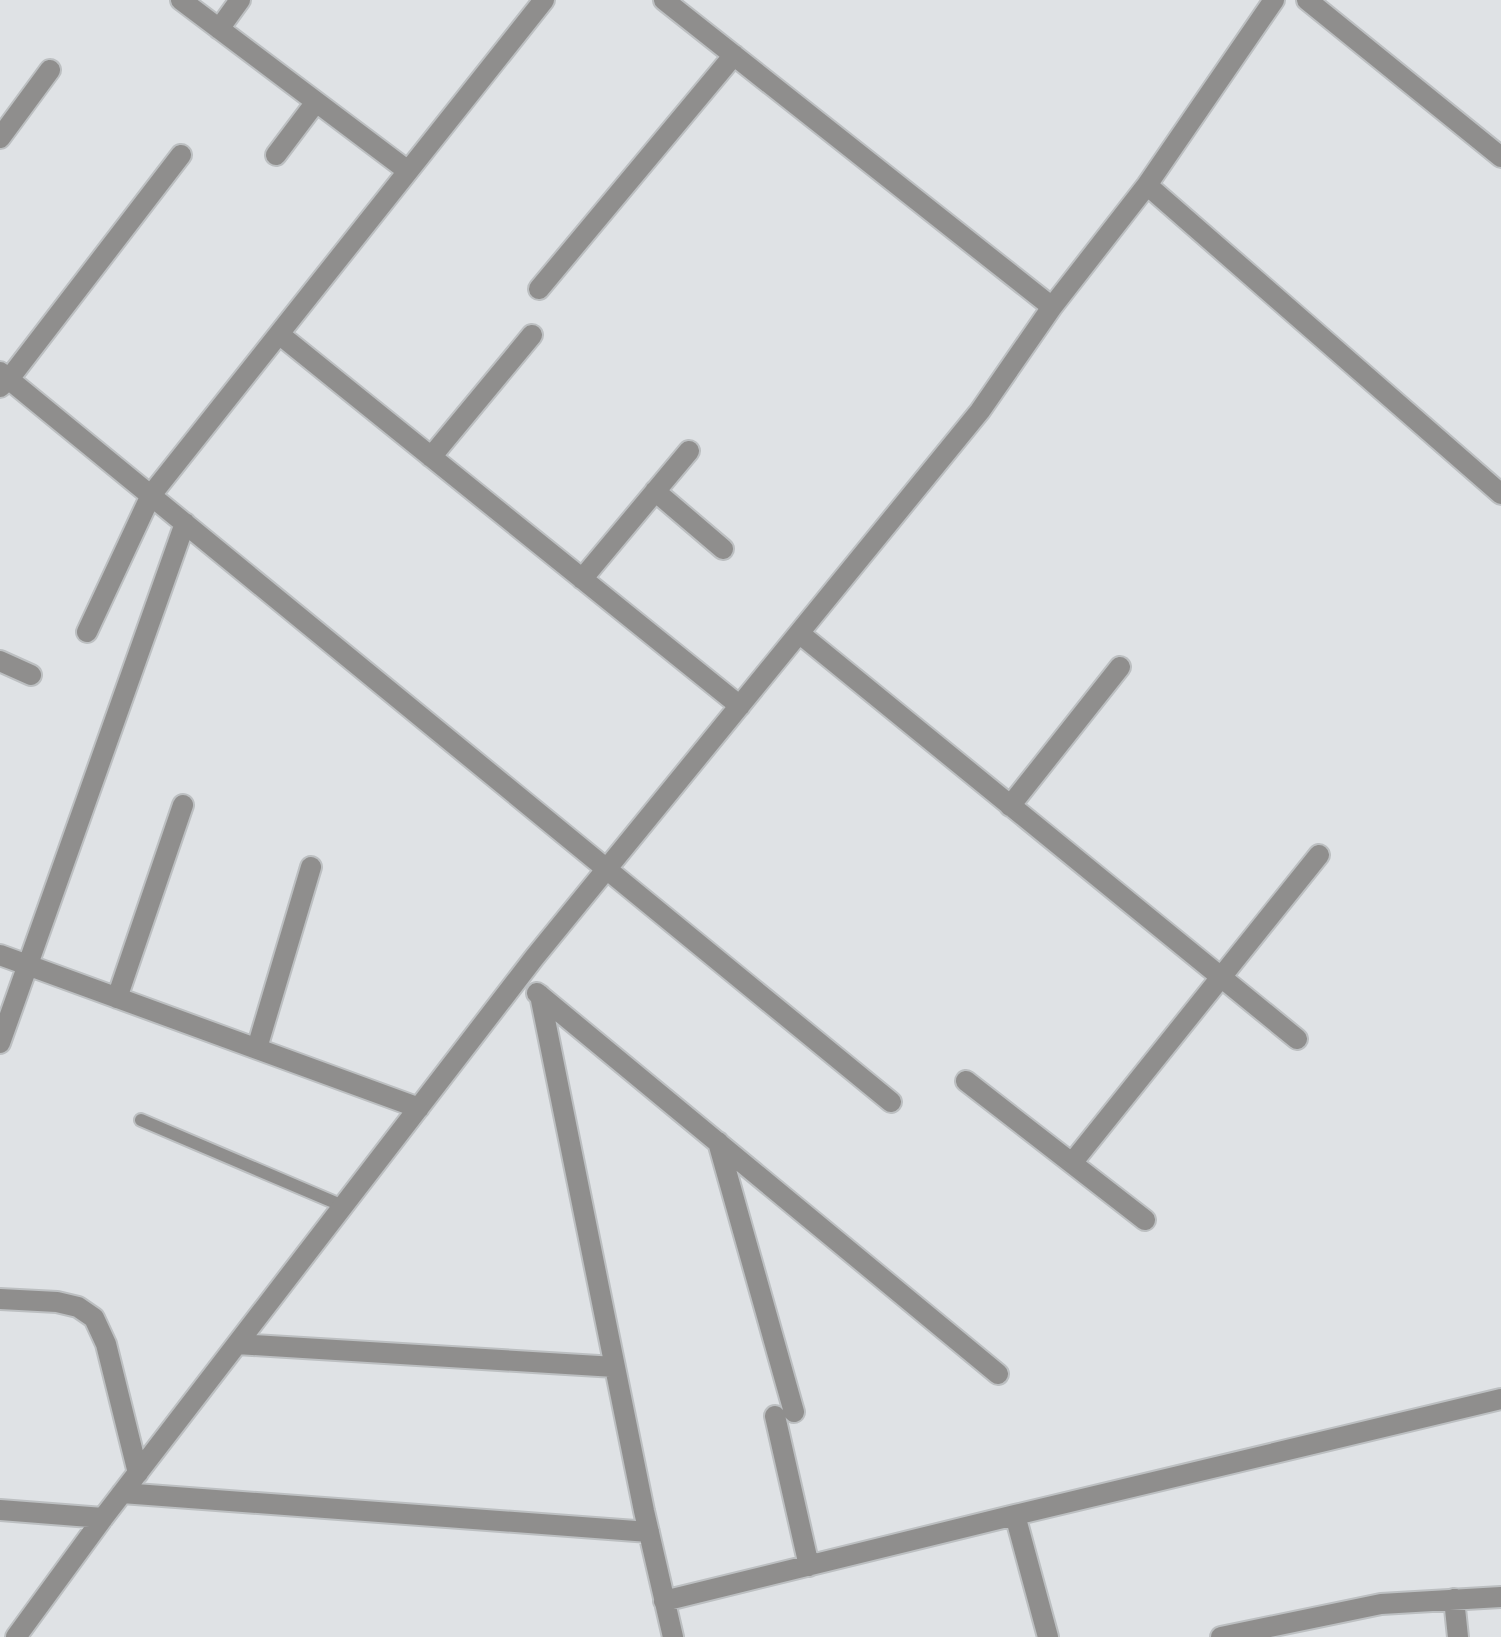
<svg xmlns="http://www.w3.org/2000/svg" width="1501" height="1637" viewBox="0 0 1501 1637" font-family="'Roboto Serif',serif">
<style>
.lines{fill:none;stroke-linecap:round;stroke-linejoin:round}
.service-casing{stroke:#bcbfc1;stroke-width:16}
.minor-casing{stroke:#bcbfc1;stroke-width:24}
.service{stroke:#8f8e8d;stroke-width:12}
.minor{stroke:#8f8e8d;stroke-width:20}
</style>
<rect width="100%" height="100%" fill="#dfe2e5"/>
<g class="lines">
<g class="service-casing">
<path id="service" d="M141,1120L343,1206"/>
</g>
<g class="minor-casing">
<path id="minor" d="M181,0L408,171
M664,0L1052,307
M1307,0L1501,157
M219,29L240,0
M0,138L50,70
M276,155L316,102
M1147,185L1501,494
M539,289L734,55
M279,334L740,706
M0,372L891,1102
M0,387L9,379L181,155
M431,457L532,335
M655,491L723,549
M582,579L689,451
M87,632L151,495L544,0
M799,633L1297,1039
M0,661L31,675
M1010,806L1120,667
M0,955L419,1108
M537,993L998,1374
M540,995L644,1511L673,1637
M117,998L183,805
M0,1043L185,523
M257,1048L311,867
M966,1081L1145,1220
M718,1142L794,1412
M1072,1163L1319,855
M0,1299L57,1302L78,1307L94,1318L106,1344L138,1473
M237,1344L615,1367
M775,1416L809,1566
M122,1493L649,1532
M0,1510L103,1518
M1015,1515L1048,1637
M1454,1599L1458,1637
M664,1601L1015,1515L1501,1399
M16,1637L103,1518L534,958L980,411L1052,307L1147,185L1274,0
M1221,1637L1381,1604L1501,1597"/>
</g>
<use href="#service" class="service"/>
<use href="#minor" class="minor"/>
</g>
</svg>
